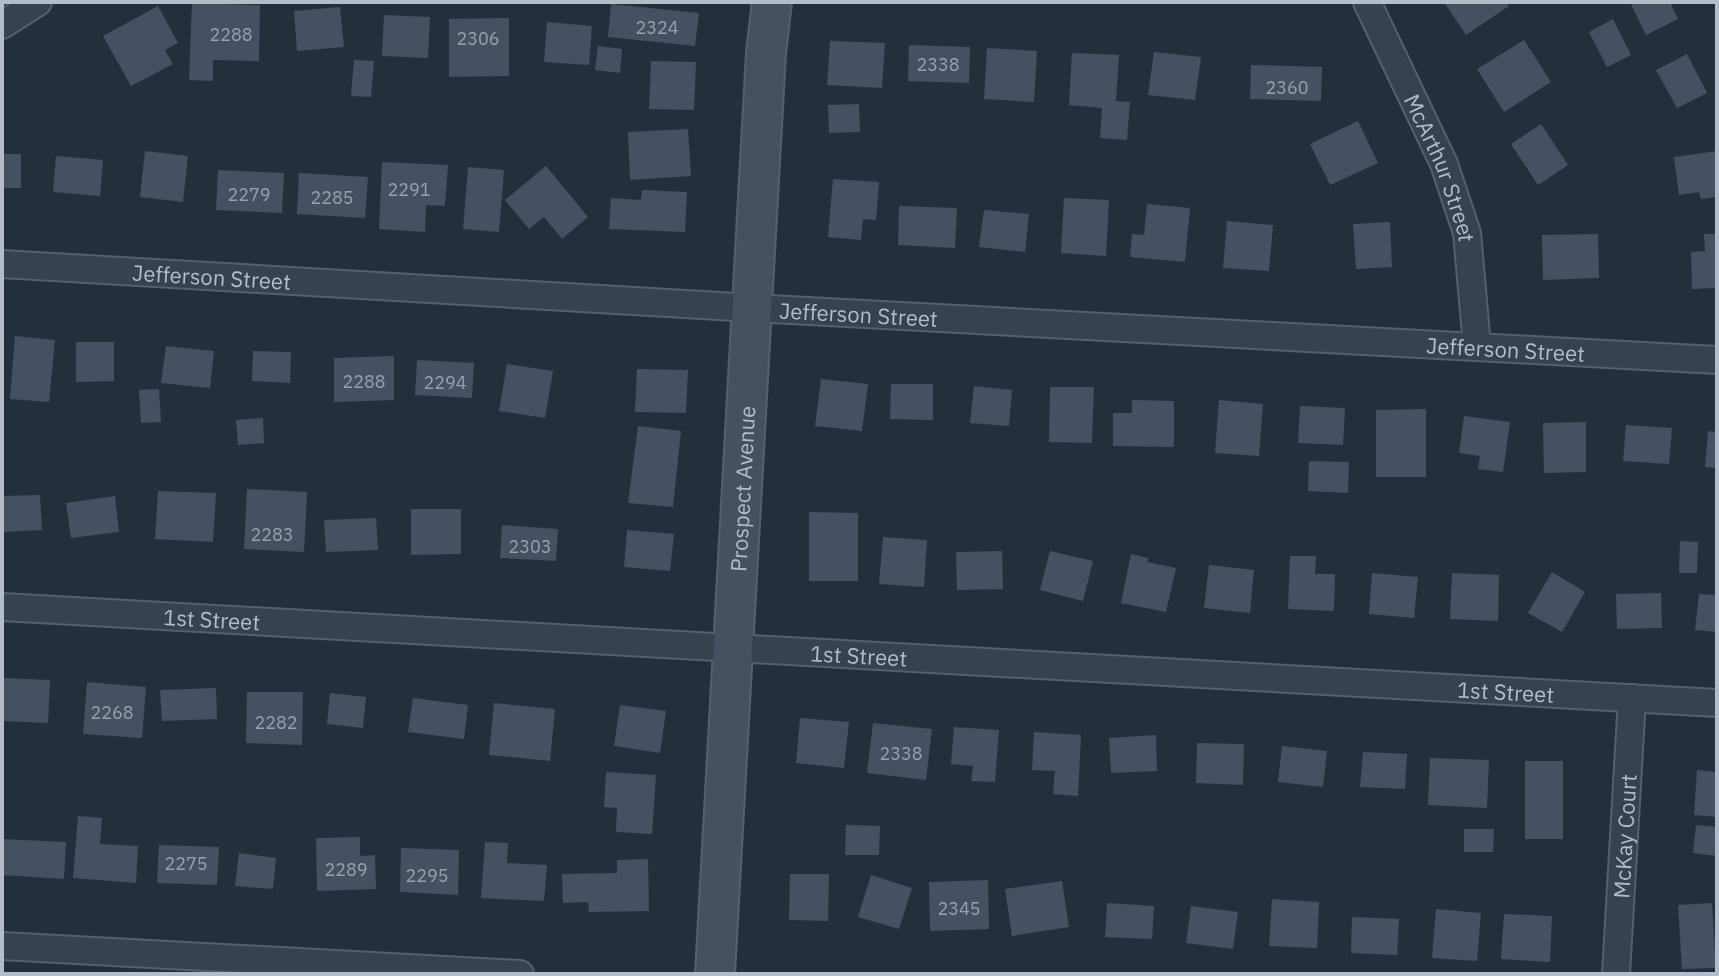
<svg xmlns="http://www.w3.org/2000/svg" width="1719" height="976" viewBox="0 0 1719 976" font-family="'IBM Plex Sans',sans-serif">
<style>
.building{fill:#455162}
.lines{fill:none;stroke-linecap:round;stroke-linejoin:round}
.street-casing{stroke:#565f6c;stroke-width:30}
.secondary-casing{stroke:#565f6c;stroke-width:42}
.street{stroke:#38414e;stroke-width:26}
.secondary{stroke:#465061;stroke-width:38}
.labels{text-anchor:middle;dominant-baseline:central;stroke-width:6;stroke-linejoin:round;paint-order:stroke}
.number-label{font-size:18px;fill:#98a1af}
.street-label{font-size:22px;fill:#b4bcc9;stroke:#1d2633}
</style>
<rect width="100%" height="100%" fill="#242f3e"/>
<path class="building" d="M1444,2H1506L1509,6L1466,35Z
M1630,2H1670L1678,19L1646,35Z
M192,3L260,5L259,61L213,60V81L189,80Z
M611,4L699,13L695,46L608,37Z
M158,6L178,43L165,50L173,64L131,86L103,36Z
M340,7L344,47L297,51L294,11Z
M384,15L430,17L428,58L382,56Z
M509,18V76L449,77V19Z
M1613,19L1631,55L1607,67L1589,32Z
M547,22L592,26L589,65L544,62Z
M1524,40L1551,82L1504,112L1477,69Z
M830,41L885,43L882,88L827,85Z
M909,45L970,47L969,83L908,81Z
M598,46L622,49L620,73L595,70Z
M987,48L1037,51L1034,102L984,99Z
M1154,52L1201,57L1195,100L1148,95Z
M1072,53L1119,55L1116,101L1130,102L1127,140L1100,138L1102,108L1069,105Z
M1687,54L1707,93L1677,108L1656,70Z
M354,60L374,61L371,97L351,96Z
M651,61L696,62L694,110L649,109Z
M1251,65L1322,67L1321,101L1250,99Z
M859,104L860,132L829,133L828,105Z
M1358,121L1378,163L1330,185L1310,144Z
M1541,124L1568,165L1538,185L1511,144Z
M688,129L691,176L630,180L628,132Z
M145,151L188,156L183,202L140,197Z
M1717,151V197L1701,199L1699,192L1679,195L1674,157Z
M2,154H21V188H2Z
M56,156L103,160L100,196L53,192Z
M382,162L448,165L445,206L426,205L425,232L379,229Z
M546,166L588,217L562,239L544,217L529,229L505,200Z
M468,167L504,170L499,232L463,229Z
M218,170L284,173L282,213L216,210Z
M299,173L368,177L365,218L297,214Z
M833,179L879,182L876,220L863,219L861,240L828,237Z
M642,190L687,192L685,232L609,229L611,198L641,200Z
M1064,198L1109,200L1106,256L1061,253Z
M1147,204L1190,208L1185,262L1130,257L1132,234L1144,235Z
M899,206L957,208L955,248L898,245Z
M984,210L1029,214L1025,252L979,247Z
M1227,221L1273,225L1269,271L1223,268Z
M1390,222L1392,267L1356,269L1353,224Z
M1598,234L1599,278L1543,280L1542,235Z
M1704,234H1717V288L1692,289L1691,252L1705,251Z
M15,336L55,340L49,402L10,399Z
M76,342H114V381L76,382Z
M166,346L214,351L210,388L161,383Z
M253,351L291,352L290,383L252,381Z
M394,356V400L334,402V358Z
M417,360L474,363L472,398L415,395Z
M507,364L553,371L545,418L499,411Z
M637,369L688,370L686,413L635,412Z
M821,379L868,384L862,431L815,426Z
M891,384H933V420L890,419Z
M974,386L1012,390L1009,426L970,423Z
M1050,387H1094L1092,443L1049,442Z
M159,389L161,422L141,423L139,390Z
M1132,400L1174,401V447L1113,446V413H1132Z
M1219,400L1263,404L1259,456L1215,453Z
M1300,406L1345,408L1343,445L1298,443Z
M1426,409V477H1376V410Z
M1464,416L1510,422L1503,472L1478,469L1480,456L1459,453Z
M263,418L264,443L238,445L236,420Z
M1586,422V472L1544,473L1543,423Z
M1626,425L1672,428L1669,464L1623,461Z
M638,426L681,431L673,507L628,503Z
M1708,431L1717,432V468L1705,467Z
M1309,461L1349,462L1348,493L1308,491Z
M247,489L307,492L304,552L244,549Z
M158,491L216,493L213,542L155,539Z
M40,495L42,530L2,532V496Z
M115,496L119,532L71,538L66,503Z
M411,509H461V554L411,555Z
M809,512L858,513V581H809Z
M376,518L378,550L326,552L324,520Z
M502,525L558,529L556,561L500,558Z
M627,530L674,534L670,571L624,567Z
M883,537L927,540L924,587L879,584Z
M1680,541L1698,542L1697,573H1679Z
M1002,551L1003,589L957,590L956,552Z
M1050,551L1093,561L1083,601L1040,590Z
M1131,554L1148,558L1147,562L1176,568L1166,612L1121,603Z
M1290,556H1316L1315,574H1335L1334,611L1288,609Z
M1209,565L1254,570L1250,613L1204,608Z
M1552,572L1585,592L1562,632L1528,613Z
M1372,573L1418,577L1414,618L1369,614Z
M1452,573L1499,575L1498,621L1450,619Z
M1661,593L1662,628L1617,629L1616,594Z
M1699,594L1717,595V632L1695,630Z
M2,678L50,680L48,723L2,721Z
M87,682L146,687L142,738L83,734Z
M216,688L217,719L162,721L160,690Z
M247,692H303L302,745L246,743Z
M330,693L366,697L363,728L327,724Z
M413,698L468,705L464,739L408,732Z
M494,703L555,709L550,761L489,755Z
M620,705L666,711L660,753L614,746Z
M800,718L849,722L844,768L796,763Z
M873,723L932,729L926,780L867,773Z
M954,727L999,730L995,782L971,781L973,766L951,764Z
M1034,732L1081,735L1078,796L1053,794L1055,771L1032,770Z
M1156,735L1157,771L1111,773L1109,738Z
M1197,743L1244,744L1243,785L1196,783Z
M1282,746L1327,751L1323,787L1278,782Z
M1363,752L1407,754L1405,789L1360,787Z
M1430,758L1489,760L1487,808L1428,805Z
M1525,761H1563V839H1525Z
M1697,770L1717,772V817L1694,815Z
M606,772L656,775L652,834L616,832L617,808L604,807Z
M78,816L102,818L100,844L138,846L136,883L73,878Z
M846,825L880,826L879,855H845Z
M1696,825L1717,827V856L1693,853Z
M1464,829H1494L1493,852H1464Z
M360,837V856L375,855L376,889L317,891L316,838Z
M2,839L66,842L64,879L2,875Z
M485,842L508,843L507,863L547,865L544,901L481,898Z
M159,845L219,847L217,885L157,883Z
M401,848L459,850L458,895L400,892Z
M239,853L276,858L273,889L235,886Z
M648,859L649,911L589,912L588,902L563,903L562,874L617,873V860Z
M790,874H829L828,921L789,920Z
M871,875L912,888L899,929L858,917Z
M988,880L989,929L930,931L929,882Z
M1062,881L1069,927L1012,936L1005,889Z
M1272,899L1319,902L1317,948L1269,946Z
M1107,903L1154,906L1152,939L1105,937Z
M1712,903L1716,968L1682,969L1678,905Z
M1191,906L1238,912L1233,949L1186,943Z
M1436,909L1481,913L1477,961L1432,958Z
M1504,914L1552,916L1550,962L1501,959Z
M1352,917L1399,919L1397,955L1351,953Z"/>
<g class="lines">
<g class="street-casing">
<g id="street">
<path id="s1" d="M1367,2L1444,164L1467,233L1477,346"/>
<path d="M2,25L38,2"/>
<path id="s2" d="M2,264L753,308L1717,360"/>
<path id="s3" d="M2,607L1717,703"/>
<path d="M2,946L520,974"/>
<path id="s4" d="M1616,974L1632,698"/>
</g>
</g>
<g class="secondary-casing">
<g id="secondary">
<path id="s5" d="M715,974L766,53L772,2"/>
</g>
</g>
<use href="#street" class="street"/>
<use href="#secondary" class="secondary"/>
</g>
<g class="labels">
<g class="number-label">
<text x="657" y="27">2324</text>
<text x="231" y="34">2288</text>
<text x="478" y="38">2306</text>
<text x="938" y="64">2338</text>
<text x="1287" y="87">2360</text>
<text x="409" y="189">2291</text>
<text x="249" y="194">2279</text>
<text x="332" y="197">2285</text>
<text x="364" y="381">2288</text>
<text x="445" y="382">2294</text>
<text x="272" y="534">2283</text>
<text x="530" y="546">2303</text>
<text x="112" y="712">2268</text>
<text x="276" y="722">2282</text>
<text x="901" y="753">2338</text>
<text x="186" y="863">2275</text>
<text x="346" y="869">2289</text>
<text x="427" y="875">2295</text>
<text x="959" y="908">2345</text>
</g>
<g class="street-label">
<text stroke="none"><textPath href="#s1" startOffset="182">McArthur Street</textPath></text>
<text stroke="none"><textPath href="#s2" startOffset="210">Jefferson Street</textPath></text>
<text stroke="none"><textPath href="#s2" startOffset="858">Jefferson Street</textPath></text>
<text stroke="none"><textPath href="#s2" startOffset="1506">Jefferson Street</textPath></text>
<text stroke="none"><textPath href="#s5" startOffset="486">Prospect Avenue</textPath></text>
<text stroke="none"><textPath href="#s3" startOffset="210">1st Street</textPath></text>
<text stroke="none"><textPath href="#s3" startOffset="858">1st Street</textPath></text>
<text stroke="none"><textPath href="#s3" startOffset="1506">1st Street</textPath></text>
<text stroke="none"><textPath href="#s4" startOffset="138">McKay Court</textPath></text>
</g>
</g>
<rect width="1719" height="976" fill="none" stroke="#b4bcc9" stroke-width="8"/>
</svg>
